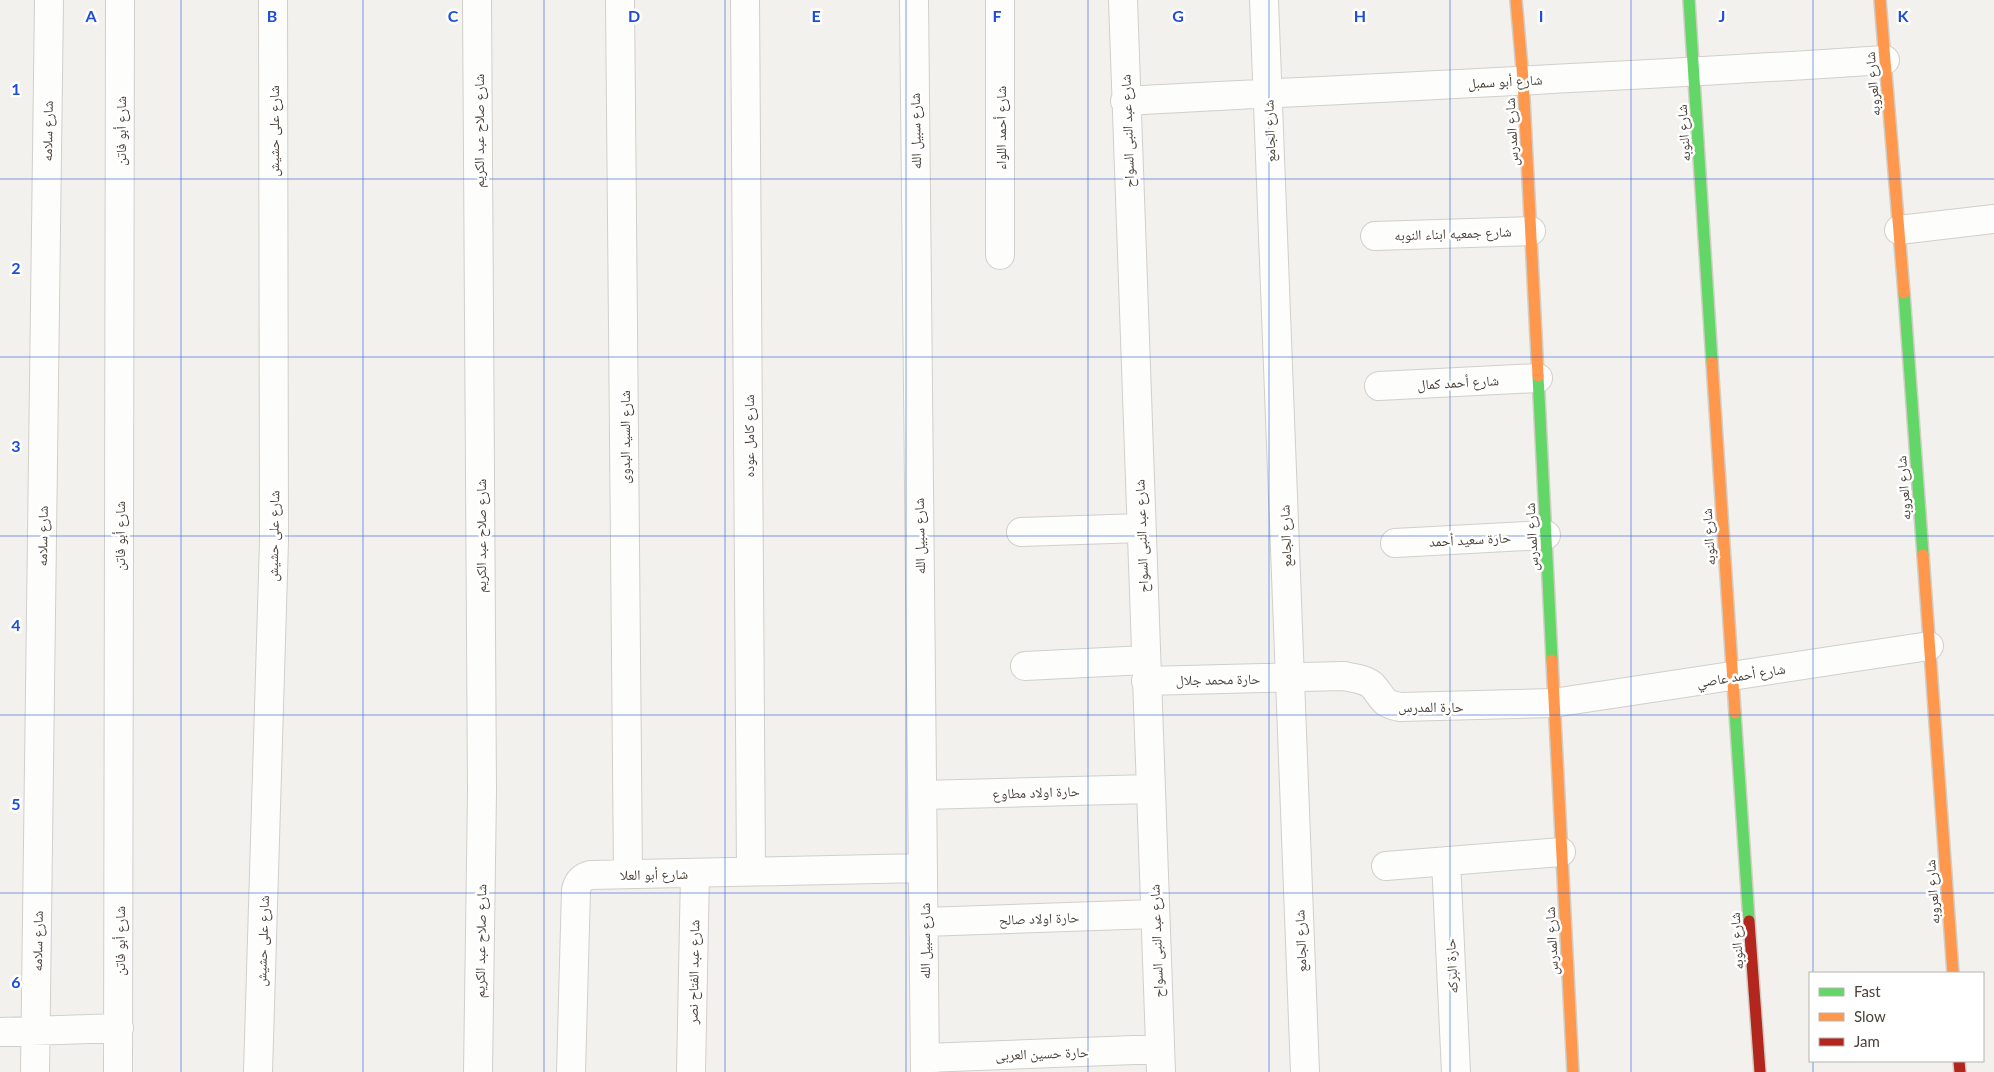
<svg xmlns="http://www.w3.org/2000/svg" width="1994" height="1072" viewBox="0 0 1994 1072" font-family="Lato,'Noto Naskh Arabic',sans-serif">
<style>
.lines{fill:none;stroke-linecap:round;stroke-linejoin:round}
.street-casing{stroke:#d1cfcb;stroke-width:30}
.fast-casing{stroke:#d2cec4;stroke-width:14}
.slow-casing{stroke:#d2cec4;stroke-width:14}
.jam-casing{stroke:#d2cec4;stroke-width:14}
.street{stroke:#fdfdfc;stroke-width:28}
.fast{stroke:#63d668;stroke-width:11}
.slow{stroke:#ff974d;stroke-width:11}
.jam{stroke:#b3261e;stroke-width:11}
.grid{fill:none;stroke:#1d4ed8;stroke-width:1;stroke-opacity:0.55}
.labels{text-anchor:middle;dominant-baseline:central;stroke-width:5;stroke-linejoin:round;paint-order:stroke}
.street-label{font-size:14px;fill:#4a4239;stroke:#fff}
.grid-label{font-size:16px;text-anchor:middle;font-weight:bold;fill:#1d4ed8;stroke:#fff;stroke-width:5;stroke-linejoin:round;paint-order:stroke}
</style>
<rect width="100%" height="100%" fill="#f3f1ed"/>
<g class="lines">
<g class="street-casing">
<path id="street" d="M477,0L482,792L478,1072
M620,0L628,874
M745,0L751,871
M914,0L925,1072
M1000,0V255
M1123,0L1161,1072
M1264,0L1305,1072
M1125,101C1379,87 1632,77 1885,60
M1899,230L1994,219
M1375,236L1531,231
M1379,386L1538,378
M1021,532L1141,528
M1395,543L1546,535
M1025,666L1146,660
M1146,681L1344,676C1353,678 1365,679 1372,685C1384,698 1380,703 1400,707L1553,703L1929,646
M922,795L1151,789
M1446,861L1456,1072
M1386,866L1561,852
M924,922L1155,914
M0,1032L119,1028
M925,1058L1160,1049
M35,1072L49,0
M118,1072L120,0
M258,1072L274,541L273,0
M571,1072L576,890C578,881 582,877 591,875L923,868
M691,1072L695,873"/>
</g>
<g class="fast-casing">
<path id="fast" d="M1689,0L1712,362
M1904,293L1923,555
M1538,376L1552,660
M1735,713L1749,921"/>
</g>
<g class="slow-casing">
<path id="slow" d="M1516,0L1523,79L1538,376
M1880,0L1904,293
M1712,362L1735,713
M1923,555L1953,973
M1552,660L1573,1072"/>
</g>
<g class="jam-casing">
<path id="jam" d="M1749,921L1760,1072
M1959,1061L1960,1072"/>
</g>
<use href="#street" class="street"/>
<use href="#fast" class="fast"/>
<use href="#slow" class="slow"/>
<use href="#jam" class="jam"/>
</g>
<path class="grid" d="M181,0V1072M363,0V1072M544,0V1072M725,0V1072M906,0V1072M1088,0V1072M1269,0V1072M1450,0V1072M1631,0V1072M1813,0V973M0,179H1994M0,357H1994M0,536H1994M0,715H1994M0,893H1994M1813,1061V1072"/>
<g class="labels">
<g class="street-label">
<text transform="translate(1505 81) rotate(-3)">شارع أبو سمبل</text>
<text transform="translate(1872 84) rotate(-95)">شارع العروبه</text>
<text transform="translate(1000 128) rotate(-90)">شارع أحمد اللواء</text>
<text transform="translate(47 131) rotate(-89)">شارع سلامه</text>
<text transform="translate(120 131) rotate(-90)">شارع أبو فاتن</text>
<text transform="translate(273 131) rotate(-90)">شارع على حشيش</text>
<text transform="translate(478 131) rotate(-90)">شارع صلاح عبد الكريم</text>
<text transform="translate(915 131) rotate(-91)">شارع سبيل الله</text>
<text transform="translate(1127 131) rotate(-92)">شارع عبد النبى السواح</text>
<text transform="translate(1269 131) rotate(-92)">شارع الجامع</text>
<text transform="translate(1511 132) rotate(-93)">شارع المدرس</text>
<text transform="translate(1683 133) rotate(-94)">شارع النوبه</text>
<text transform="translate(1453 233) rotate(-2)">شارع جمعيه ابناء النوبه</text>
<text transform="translate(1458 382) rotate(-3)">شارع أحمد كمال</text>
<text transform="translate(748 436) rotate(-90)">شارع كامل عوده</text>
<text transform="translate(624 437) rotate(-90)">شارع السيد البدوى</text>
<text transform="translate(1903 488) rotate(-94)">شارع العروبه</text>
<text transform="translate(42 536) rotate(-89)">شارع سلامه</text>
<text transform="translate(119 536) rotate(-90)">شارع أبو فاتن</text>
<text transform="translate(273 536) rotate(-89)">شارع على حشيش</text>
<text transform="translate(480 536) rotate(-90)">شارع صلاح عبد الكريم</text>
<text transform="translate(919 536) rotate(-91)">شارع سبيل الله</text>
<text transform="translate(1141 536) rotate(-92)">شارع عبد النبى السواح</text>
<text transform="translate(1285 536) rotate(-92)">شارع الجامع</text>
<text transform="translate(1531 537) rotate(-93)">شارع المدرس</text>
<text transform="translate(1708 537) rotate(-94)">شارع النوبه</text>
<text transform="translate(1470 539) rotate(-3)">حارة سعيد أحمد</text>
<text transform="translate(1741 675) rotate(-9)">شارع أحمد عاصي</text>
<text transform="translate(1218 679) rotate(-1)">حارة محمد جلال</text>
<text x="1431" y="706">حارة المدرس</text>
<text transform="translate(1036 792) rotate(-2)">حارة اولاد مطاوع</text>
<text transform="translate(654 874) rotate(-1)">شارع أبو العلا</text>
<text transform="translate(1932 892) rotate(-94)">شارع العروبه</text>
<text transform="translate(1039 918) rotate(-2)">حارة اولاد صالح</text>
<text transform="translate(37 941) rotate(-89)">شارع سلامه</text>
<text transform="translate(119 941) rotate(-90)">شارع أبو فاتن</text>
<text transform="translate(262 941) rotate(-88)">شارع على حشيش</text>
<text transform="translate(480 941) rotate(-89)">شارع صلاح عبد الكريم</text>
<text transform="translate(924 941) rotate(-90)">شارع سبيل الله</text>
<text transform="translate(1156 941) rotate(-92)">شارع عبد النبى السواح</text>
<text transform="translate(1300 941) rotate(-92)">شارع الجامع</text>
<text transform="translate(1551 941) rotate(-93)">شارع المدرس</text>
<text transform="translate(1736 941) rotate(-94)">شارع النوبه</text>
<text transform="translate(1451 966) rotate(-93)">حارة البركه</text>
<text transform="translate(693 972) rotate(-89)">شارع عبد الفتاح نصر</text>
<text transform="translate(1042 1053) rotate(-2)">حارة حسين العربى</text>
</g>
</g>
<g class="grid-label">
<text x="91" y="22">A</text>
<text x="272" y="22">B</text>
<text x="453" y="22">C</text>
<text x="634" y="22">D</text>
<text x="816" y="22">E</text>
<text x="997" y="22">F</text>
<text x="1178" y="22">G</text>
<text x="1360" y="22">H</text>
<text x="1541" y="22">I</text>
<text x="1722" y="22">J</text>
<text x="1903" y="22">K</text>
<text x="16" y="95">1</text>
<text x="16" y="274">2</text>
<text x="16" y="452">3</text>
<text x="16" y="631">4</text>
<text x="16" y="810">5</text>
<text x="16" y="988">6</text>
</g>
<rect x="1809" y="972" width="175" height="90" fill="#ffffff" stroke="#b7b3b0"/>
<rect x="1819" y="988" width="25" height="8" fill="#63d668" stroke="#b7b3b0"/>
<text x="1854" y="997" font-size="15" fill="#4a4239">Fast</text>
<rect x="1819" y="1013" width="25" height="8" fill="#ff974d" stroke="#b7b3b0"/>
<text x="1854" y="1022" font-size="15" fill="#4a4239">Slow</text>
<rect x="1819" y="1038" width="25" height="8" fill="#b3261e" stroke="#b7b3b0"/>
<text x="1854" y="1047" font-size="15" fill="#4a4239">Jam</text>
</svg>
